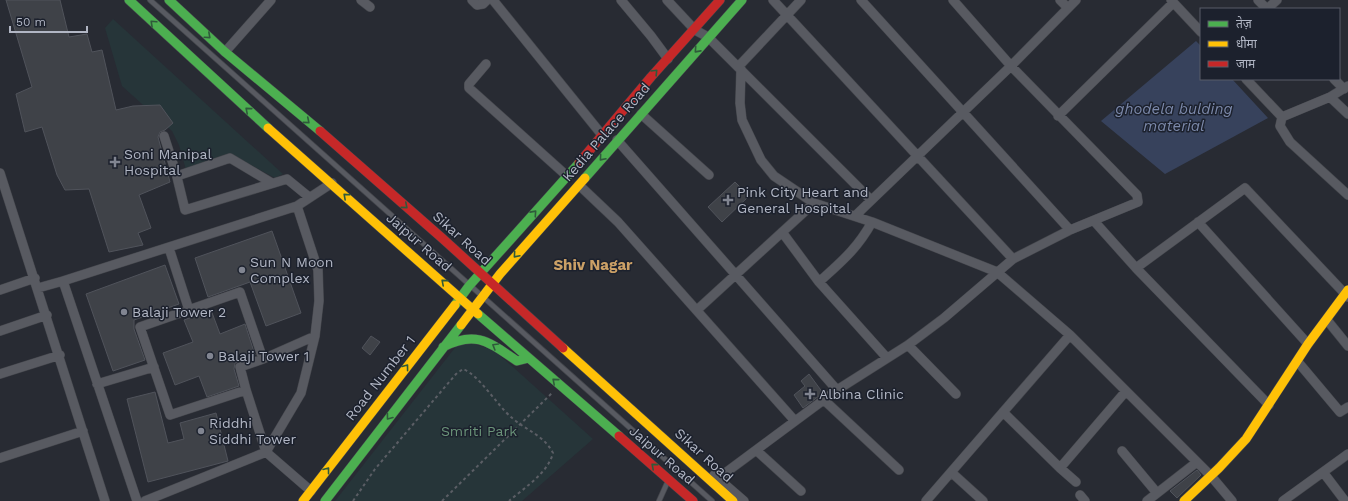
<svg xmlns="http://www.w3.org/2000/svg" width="1348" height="501" viewBox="0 0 1348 501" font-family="'Work Sans','Noto Sans Devanagari',sans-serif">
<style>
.green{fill:#263539}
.water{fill:#37425c}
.building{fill:#3f4248;stroke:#50535b}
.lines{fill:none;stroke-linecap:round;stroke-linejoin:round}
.lane-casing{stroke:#44464c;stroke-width:6}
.street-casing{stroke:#44464c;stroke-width:10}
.fast-casing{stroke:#44464c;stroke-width:10}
.slow-casing{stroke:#44464c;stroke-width:10}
.jam-casing{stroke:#44464c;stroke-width:10}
.path{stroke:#5b5e65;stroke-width:2;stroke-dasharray:3 3;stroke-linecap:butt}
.lane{stroke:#585a61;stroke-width:4.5}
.street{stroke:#585a61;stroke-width:9}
.fast{stroke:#4caf50;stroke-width:9}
.slow{stroke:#ffc107;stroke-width:9}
.jam{stroke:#c62828;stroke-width:9}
.oneway{stroke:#2f5a3b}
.poi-dot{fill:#818591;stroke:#1c212d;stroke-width:1.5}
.labels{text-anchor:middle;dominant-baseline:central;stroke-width:3;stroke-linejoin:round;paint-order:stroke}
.street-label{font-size:14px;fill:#b1b6c4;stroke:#1c212d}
.poi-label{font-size:14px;fill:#b1b6c4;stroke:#1c212d;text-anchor:start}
.park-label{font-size:14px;fill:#6a9379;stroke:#1c212d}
.water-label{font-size:15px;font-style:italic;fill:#7c89aa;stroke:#1c212d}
.neighbourhood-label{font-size:15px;font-weight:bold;fill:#cba066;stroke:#1c212d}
</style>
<rect width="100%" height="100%" fill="#282b33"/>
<path class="green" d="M113,19L283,174L275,178L230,154L186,170L179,145L172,131L122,86L105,28Z
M461,340L494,350L593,439L522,501H335Z"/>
<path class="water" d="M1196,41L1201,46V79H1232L1268,118L1165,174L1101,121Z"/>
<path class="building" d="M6,0H60L69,37L87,34L92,52L102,50L116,110L133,106L160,105L173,123L165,130L160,132L158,137L170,182L139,195L151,228L138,233L143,245L109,252L89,189L65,190L57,175L42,127L25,132L16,94L32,87Z
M735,182L749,196L722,222L708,207Z
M272,231L301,313L266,326L250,282L208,297L195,258Z
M165,265L179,304L134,320V329L145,360L113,371L86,294Z
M211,310L220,334L245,324L255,355L235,363L234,369L239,386L207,397L199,376L175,385L163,353L193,342L184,320Z
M371,336L380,342L370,355L362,348Z
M809,374L823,393L803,408L794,395L805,386L801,381Z
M155,392L168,443L184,439L180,423L216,413L228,461L148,482L127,399Z
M1197,470L1201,475L1177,498L1170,491Z"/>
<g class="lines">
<g class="lane-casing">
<path id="lane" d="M150,0L712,501
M659,501L668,481"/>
</g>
<g class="street-casing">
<path id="street" d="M361,0L370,7
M472,0L477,5L483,4L487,0
M493,0L602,135
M621,0L651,36L668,59
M667,0L695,30L708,37L871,200
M773,0L1013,259
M861,0L1070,230
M1060,0L1068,8
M1171,0L1201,32
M1258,0L1267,9
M1267,9L1277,0
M225,52L271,0
M486,64L469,84V88L567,176
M738,67L801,0
M741,69L740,103L742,120L761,160L774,176L814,203L872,222L997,272L1070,335L1211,476L1232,501
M1246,79L1282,117
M1334,79L1344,89
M1330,97L1348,114
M641,114L709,175
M1058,116L1173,3
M1282,117L1280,126L1290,142L1348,195
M1282,117L1330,97L1348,86
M164,136L176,173L185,210L287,179L309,197
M617,140L837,390
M0,173L105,501
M177,176L230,158L272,183
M579,185L618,222L795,421
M297,206L332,183
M855,216L1011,66L1076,0
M1094,221L1136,268L1269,405
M1198,222L1308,344
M782,232L819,282L887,358
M169,248L189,310
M1136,268L1245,188L1348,297
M819,282C842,261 857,249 872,222
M38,288L63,281
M0,290L35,278
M697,310L814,203
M1327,320L1348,346
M0,331L47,315
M908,345L956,394
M263,359L240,292L140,327L170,415L246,390L240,367L263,359L315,336
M1298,362L1340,412L1348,407
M0,374L60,355
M97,384L154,367
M246,390L266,452L311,491
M824,400L899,470
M1003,412L1060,468L1126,391
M756,450L801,491
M1122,451L1157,493
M0,458L83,431
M1060,468L1076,482
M951,472L983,501
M1323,472L1345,501
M714,475L744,501
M713,482L837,390L908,345L944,318L1013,259L1070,230L1138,202L1137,195L1011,66L953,0
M1080,495L1085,501
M137,501L63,281L297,206L318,270L319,301L315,336L301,393L266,452L145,501
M926,501L1070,335
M1147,501L1197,462
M1283,501L1348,454"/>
</g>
<g class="fast-casing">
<path id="fast" d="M129,0L268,128
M169,0L225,52L320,131
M585,178L742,0
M455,305L469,286L579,163
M478,314L619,436
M443,347C476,330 489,342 517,361L529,358
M325,501L461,325"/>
</g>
<g class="slow-casing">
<path id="slow" d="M268,128L478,314
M461,325L500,274L585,178
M563,348L733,501
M303,501L455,305
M1184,501L1219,468L1246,439L1308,344L1348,290"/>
</g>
<g class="jam-casing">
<path id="jam" d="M320,131L442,238L563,348
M579,163L651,77L720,0
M619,436L693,501"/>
</g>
<path class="path" d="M353,501L375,469L456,374L463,369C479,375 497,405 511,417C525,430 544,435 553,453C548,473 524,488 509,501
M442,501L552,393"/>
<use href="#lane" class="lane"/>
<use href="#street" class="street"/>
<use href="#fast" class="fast"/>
<use href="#slow" class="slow"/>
<use href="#jam" class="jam"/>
</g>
<defs><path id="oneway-chevron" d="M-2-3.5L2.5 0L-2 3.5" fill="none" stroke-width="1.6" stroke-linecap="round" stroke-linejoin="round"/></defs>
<g class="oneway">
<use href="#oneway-chevron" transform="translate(153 23) rotate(-137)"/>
<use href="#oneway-chevron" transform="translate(208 36) rotate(42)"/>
<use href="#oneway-chevron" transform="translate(697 50) rotate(132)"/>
<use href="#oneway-chevron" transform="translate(655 72) rotate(-46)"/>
<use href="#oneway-chevron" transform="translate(248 110) rotate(-139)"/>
<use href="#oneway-chevron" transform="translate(307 121) rotate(40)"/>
<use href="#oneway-chevron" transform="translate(602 158) rotate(131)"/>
<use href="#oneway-chevron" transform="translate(346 196) rotate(-138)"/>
<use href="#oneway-chevron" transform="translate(405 206) rotate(41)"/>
<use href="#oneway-chevron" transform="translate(534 213) rotate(-48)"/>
<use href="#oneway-chevron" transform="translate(516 255) rotate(131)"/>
<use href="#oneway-chevron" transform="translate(444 282) rotate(-139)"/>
<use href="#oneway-chevron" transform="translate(495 346) rotate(-149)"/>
<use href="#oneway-chevron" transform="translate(406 367) rotate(-53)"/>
<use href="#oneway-chevron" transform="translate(555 381) rotate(-139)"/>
<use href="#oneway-chevron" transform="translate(389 417) rotate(127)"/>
<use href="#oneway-chevron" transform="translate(654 466) rotate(-139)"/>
<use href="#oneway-chevron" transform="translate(327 470) rotate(-52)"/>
</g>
<g class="poi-dot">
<path d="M113 156h4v4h4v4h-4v4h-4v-4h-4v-4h4z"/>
<path d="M726 194h4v4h4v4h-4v4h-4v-4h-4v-4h4z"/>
<circle cx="242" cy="270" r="4"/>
<circle cx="124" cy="312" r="4"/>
<circle cx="210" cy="356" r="4"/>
<path d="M808 388h4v4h4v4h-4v4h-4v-4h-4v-4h4z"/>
<circle cx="201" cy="431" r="4"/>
</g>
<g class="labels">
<g class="street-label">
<text transform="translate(606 132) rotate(-49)">Kedia Palace Road</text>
<text transform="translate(462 238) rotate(42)">Sikar Road</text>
<text transform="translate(419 242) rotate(41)">Jaipur Road</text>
<text transform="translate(380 378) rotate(-52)">Road Number 1</text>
<text transform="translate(662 455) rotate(41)">Jaipur Road</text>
<text transform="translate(704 455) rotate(42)">Sikar Road</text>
</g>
<g class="poi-label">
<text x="124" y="154">Soni Manipal<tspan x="124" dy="16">Hospital</tspan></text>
<text x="737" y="192">Pink City Heart and<tspan x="737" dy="16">General Hospital</tspan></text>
<text x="250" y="262">Sun N Moon<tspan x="250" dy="16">Complex</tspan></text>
<text x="132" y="312">Balaji Tower 2</text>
<text x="218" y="356">Balaji Tower 1</text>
<text x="819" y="394">Albina Clinic</text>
<text x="209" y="423">Riddhi<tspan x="209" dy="16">Siddhi Tower</tspan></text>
</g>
<g class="park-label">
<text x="479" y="431">Smriti Park</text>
</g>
<g class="water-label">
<text x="1174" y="109">ghodela bulding<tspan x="1174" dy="17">material</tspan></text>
</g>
<g class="neighbourhood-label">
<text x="593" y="265">Shiv Nagar</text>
</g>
</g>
<rect x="1200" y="8" width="140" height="72" fill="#1c212d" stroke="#585d69"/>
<rect x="1208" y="21" width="20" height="6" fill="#4caf50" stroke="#585d69"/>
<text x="1236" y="28" font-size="12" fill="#b1b6c4">तेज़</text>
<rect x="1208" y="41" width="20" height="6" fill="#ffc107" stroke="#585d69"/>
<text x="1236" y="48" font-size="12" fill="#b1b6c4">धीमा</text>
<rect x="1208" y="61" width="20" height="6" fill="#c62828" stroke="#585d69"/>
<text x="1236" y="68" font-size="12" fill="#b1b6c4">जाम</text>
<path d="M10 26v6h77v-6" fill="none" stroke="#b1b6c4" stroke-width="2"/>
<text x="16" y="26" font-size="12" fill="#b1b6c4" stroke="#1c212d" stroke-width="3" paint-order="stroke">50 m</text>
</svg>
